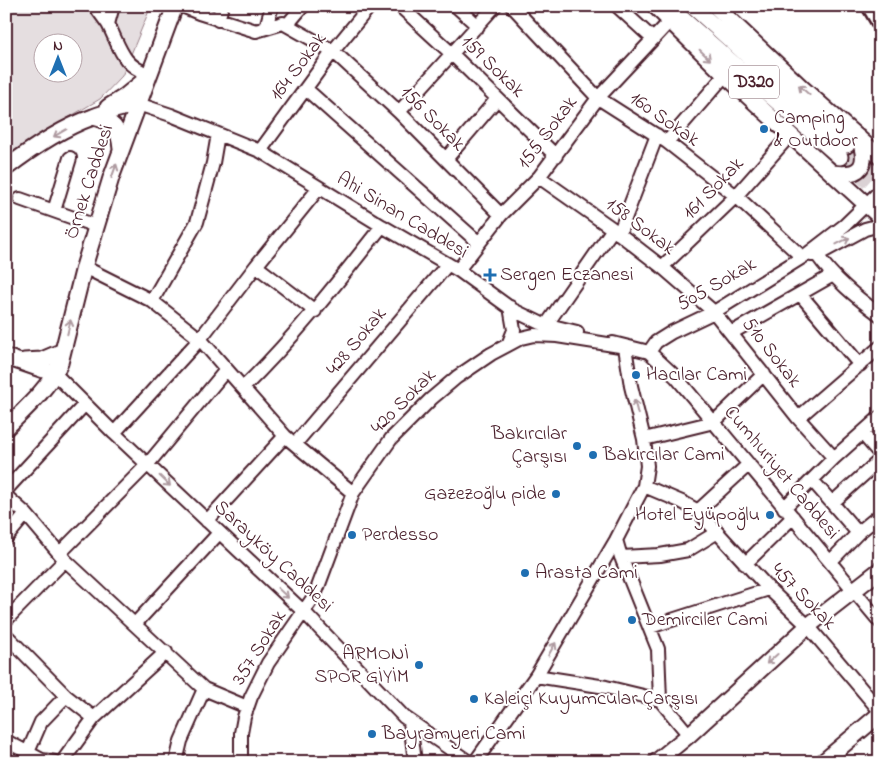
<svg xmlns="http://www.w3.org/2000/svg" width="886" height="768" viewBox="0 0 886 768" font-family="'Indie Flower',sans-serif">
<style>
.green{fill:#e5dee0;stroke:#987e86;fill-rule:evenodd}
.lines{fill:none;stroke-linecap:round;stroke-linejoin:round}
.major-tunnel{stroke:#dbd2d5;stroke-width:15;stroke-dasharray:15 8;stroke-linecap:butt}
.minor-casing{stroke:#4a1f2b;stroke-width:16}
.major-casing{stroke:#4a1f2b;stroke-width:19}
.minor{stroke:#fff;stroke-width:12}
.major{stroke:#fff;stroke-width:15}
.rail{stroke:#4a1f2b;stroke-width:2.5}
.oneway{stroke:#ae9aa0}
.poi-dot{fill:#1f6fb2;stroke:#fff;stroke-width:2}
.labels{text-anchor:middle;dominant-baseline:central;stroke-width:4;stroke-linejoin:round;paint-order:stroke}
.shield{fill:#fff;stroke:#80626b;stroke-width:1}
.shield-label{font-size:19px;font-weight:bold;fill:#4a1f2b}
.street-label{font-size:20px;fill:#4a1f2b;stroke:#fff}
.poi-label{font-size:20px;fill:#4a1f2b;stroke:#fff;text-anchor:start}
</style>
<rect width="100%" height="100%" fill="#fff"/>
<filter id="ink" filterUnits="userSpaceOnUse"><feTurbulence type="fractalNoise" baseFrequency=".02" numOctaves="2"/><feDisplacementMap in="SourceGraphic" scale="10" xChannelSelector="R" yChannelSelector="G"/><feConvolveMatrix kernelMatrix="1 2 1 2 8 2 1 2 1" color-interpolation-filters="sRGB"/></filter>
<g filter="url(#ink)">
<path class="green" d="M6,6H151L122,76L100,99L49,129L6,159ZM42,42H72V72H42Z"/>
<g class="lines">
<path class="major-tunnel" d="M847,145L880,173
M840,157L880,192"/>
<g class="minor-casing">
<path id="minor" d="M95,6L108,24
M113,6L108,24C120,47 122,66 149,74
M182,6L199,13L256,31L283,23L333,51L399,112L501,215
M400,6L452,54L556,156
M456,6L478,26
M512,6L598,98L667,142L736,196L802,257
M617,6L653,39
M218,20L222,6
M287,25L303,6
M266,27L272,6
M306,89L479,243
M138,104L171,115L260,151L382,226L458,270L513,310L540,323L577,332
M399,112L495,6
M667,142L725,75
M260,151L333,51L370,6
M446,159L497,99
M539,177L613,229L662,267L714,312L798,418L834,458
M20,199L96,226
M54,211L70,158
M619,234L657,135
M811,255H817L865,229L880,225
M817,255C834,279 856,297 880,315
M256,266L315,311
M84,267L152,301L200,339L285,436L353,493
M662,267L736,196L790,135
M458,270L501,215L539,177L598,98L670,21
M800,294L860,365
M152,301L197,222L213,163L218,134
M547,324L613,229
M731,333L833,275
M613,343L649,352
M508,345L514,330L510,307
M649,352L676,377L880,622
M649,352L656,342L672,332L714,312L806,255L845,225L880,191
M55,374L114,433L304,612L404,717L469,762
M243,388C295,337 337,283 382,226
M798,418L880,347
M114,433L200,339L256,266L319,188
M862,433L880,454
M644,439L714,422L764,374
M295,444L448,264
M812,480L858,533
M644,486L682,502L698,511L769,589L808,626L880,711
M6,490L85,404
M6,496L26,514L65,560L204,689L247,707
M832,503L880,460
M784,508L834,458L880,417
M698,511L749,464
M207,521L285,436
M6,538L26,514
M616,540L621,557L658,649L660,700L689,735
M60,553L148,464L226,370
M621,557L660,555L688,550L716,533
M830,562L858,533L880,515
M745,564L793,517
M6,620L65,560
M135,624L219,533
M650,627L769,589
M6,635L66,696L94,718
M536,676L606,687L660,700
M410,722L415,762
M6,741L42,760L55,762
M28,752L41,722L66,696
M62,762L94,718L166,652
M176,762L181,741L204,689
M241,762V733L244,717L251,697L268,663L315,595L353,493L391,439L431,399L457,377L491,354L521,338L534,335L557,336L620,346
M475,762L536,676L616,540L644,486L647,466L644,439L631,386L625,347"/>
</g>
<g class="major-casing">
<path id="major" d="M655,6L725,75L880,217
M692,6L847,145
M715,6L801,87L880,157
M669,7L840,157
M108,107L124,97L146,79
M93,117C114,122 119,127 121,149
M6,168C32,148 62,128 93,117C108,111 123,108 138,104
M832,173C862,177 869,165 859,138
M6,357L55,374
M24,361L42,360L63,351
M6,428C25,409 49,388 60,363L84,267L111,178L175,6
M656,762L689,735L808,626L880,570
M823,762L880,714"/>
</g>
<use href="#minor" class="minor"/>
<use href="#major" class="major"/>
<path class="rail" d="M860,6L880,40"/>
</g>
<defs><path id="oneway-shaft" d="M-6 0H5M1.5-3L5.5 0L1.5 3" fill="none" stroke-width="1.6" stroke-linecap="round" stroke-linejoin="round" transform="scale(1.25)"/></defs>
<g class="oneway">
<use href="#oneway-shaft" transform="translate(705 55) rotate(44)"/>
<use href="#oneway-shaft" transform="translate(804 90) rotate(-138)"/>
<use href="#oneway-shaft" transform="translate(60 133) rotate(150)"/>
<use href="#oneway-shaft" transform="translate(114 171) rotate(-70)"/>
<use href="#oneway-shaft" transform="translate(843 241) rotate(-27)"/>
<use href="#oneway-shaft" transform="translate(69 327) rotate(-77)"/>
<use href="#oneway-shaft" transform="translate(636 407) rotate(-104)"/>
<use href="#oneway-shaft" transform="translate(165 481) rotate(44)"/>
<use href="#oneway-shaft" transform="translate(283 593) rotate(43)"/>
<use href="#oneway-shaft" transform="translate(552 649) rotate(-60)"/>
<use href="#oneway-shaft" transform="translate(772 659) rotate(138)"/>
</g>
</g>
<g class="poi-dot">
<circle cx="764" cy="129" r="5"/>
<path d="M487.5 267.5h5v5h5v5h-5v5h-5v-5h-5v-5h5z"/>
<circle cx="636" cy="375" r="5"/>
<circle cx="577" cy="446" r="5"/>
<circle cx="593" cy="455" r="5"/>
<circle cx="556" cy="494" r="5"/>
<circle cx="770" cy="515" r="5"/>
<circle cx="352" cy="535" r="5"/>
<circle cx="525" cy="573" r="5"/>
<circle cx="632" cy="620" r="5"/>
<circle cx="419" cy="665" r="5"/>
<circle cx="474" cy="699" r="5"/>
<circle cx="372" cy="734" r="5"/>
</g>
<g class="labels">
<rect class="shield" x="729" y="65.5" width="50" height="33" rx="4"/>
<g class="shield-label">
<text x="754" y="82">D320</text>
</g>
<g class="street-label">
<text transform="translate(299 67) rotate(-53)">164 Sokak</text>
<text transform="translate(492 67) rotate(44)">159 Sokak</text>
<text transform="translate(432 119) rotate(45)">156 Sokak</text>
<text transform="translate(664 120) rotate(35)">160 Sokak</text>
<text transform="translate(548 133) rotate(-53)">155 Sokak</text>
<text transform="translate(90 182) rotate(-72)">Örnek Caddesi</text>
<text transform="translate(714 189) rotate(-46)">161 Sokak</text>
<text transform="translate(402 216) rotate(31)">Ahi Sinan Caddesi</text>
<text transform="translate(640 227) rotate(37)">158 Sokak</text>
<text transform="translate(717 285) rotate(-30)">505 Sokak</text>
<text transform="translate(357 342) rotate(-50)">428 Sokak</text>
<text transform="translate(771 353) rotate(52)">510 Sokak</text>
<text transform="translate(404 402) rotate(-45)">420 Sokak</text>
<text transform="translate(781 473) rotate(50)">Cumhuriyet Caddesi</text>
<text transform="translate(273 557) rotate(43)">Sarayköy Caddesi</text>
<text transform="translate(803 597) rotate(46)">457 Sokak</text>
<text transform="translate(260 648) rotate(-58)">357 Sokak</text>
</g>
<g class="poi-label">
<text x="774" y="118">Camping<tspan x="774" dy="23">&amp; Outdoor</tspan></text>
<text x="500" y="275">Sergen Eczanesi</text>
<text x="646" y="375">Hacılar Cami</text>
<text x="567" y="434" text-anchor="end">Bakırcılar<tspan x="567" dy="23">Çarşısı</tspan></text>
<text x="603" y="455">Bakırcılar Cami</text>
<text x="546" y="494" text-anchor="end">Gazezoğlu pide</text>
<text x="760" y="515" text-anchor="end">Hotel Eyüpoğlu</text>
<text x="362" y="535">Perdesso</text>
<text x="535" y="573">Arasta Cami</text>
<text x="642" y="620">Demirciler Cami</text>
<text x="409" y="654" text-anchor="end">ARMONİ<tspan x="409" dy="23">SPOR GİYİM</tspan></text>
<text x="484" y="699">Kaleiçi Kuyumcular Çarşısı</text>
<text x="382" y="734">Bayramyeri Cami</text>
</g>
</g>
<rect width="886" height="768" fill="none" stroke="#fff" stroke-width="25"/>
<rect x="12" y="12" width="861" height="743" fill="none" stroke="#4a1f2b" stroke-width="2" filter="url(#ink)"/>
<g transform="translate(58 58)"><circle r="24" fill="#ffffff" stroke="#b7a5aa"/>
<path d="M0-4L9 19L0 12L-9 19Z" fill="#1f6fb2"/>
<text y="-8" font-size="14" font-weight="bold" text-anchor="middle" fill="#4a1f2b">N</text>
</g>
</svg>
